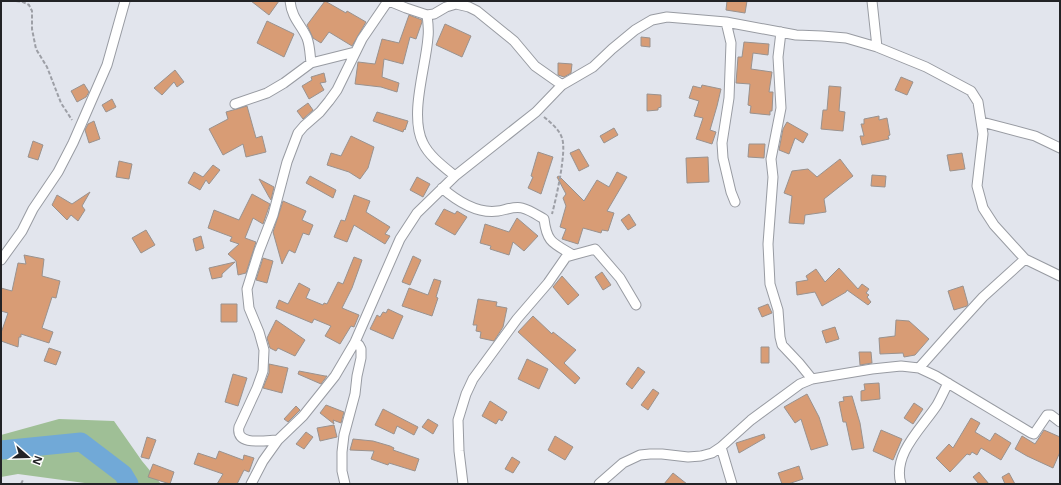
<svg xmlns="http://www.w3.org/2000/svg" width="1061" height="485" viewBox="0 0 1061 485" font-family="'Noto Sans',sans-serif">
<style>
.green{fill:#9fbf96}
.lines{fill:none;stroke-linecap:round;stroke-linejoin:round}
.river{stroke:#71a9d7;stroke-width:19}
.building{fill:#d89c75;stroke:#9a928e}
.street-casing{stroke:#989ba2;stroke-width:11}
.path{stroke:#9d9fa6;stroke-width:2;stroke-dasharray:4 2;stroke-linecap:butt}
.street{stroke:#fff;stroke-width:9}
</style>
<rect width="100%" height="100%" fill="#e2e5ed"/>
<path class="green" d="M59,419L114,421L142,461L161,484H92L18,474L1,477V435Z"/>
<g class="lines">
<path class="river" d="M1,450L81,442L123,474L129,484"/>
</g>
<path class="building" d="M251,1H279L269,15Z
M325,1L346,13L347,11L366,22L352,46L329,32L321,43L313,38L307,25Z
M727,1H747L745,13L726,10Z
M409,15L422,20V22L416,39L410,37L403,64L384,59L382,77L399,83L397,92L381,87L355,84L358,62L375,64L382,39L399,43Z
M267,21L294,34L284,57L257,43Z
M445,24L471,36L462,57L436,45Z
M641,37L650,38V47L641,46Z
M744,42L769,44L768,55L753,53L751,69L772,72L769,92H773L772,111H770V115L750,113L751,106L748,105L750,84L736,83L738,57H742Z
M558,63L572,64L571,73L564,77L558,75Z
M175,70L184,82L177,87L174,82L162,95L154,88Z
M324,73L326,82L320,83L324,90L309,99L302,86L312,80L311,77Z
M901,77L913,82L907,95L895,90Z
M84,84L89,92L86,97L77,102L71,91Z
M702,85L721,89L717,106L710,130L716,132L712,144L696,139L703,118L694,116L699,101L689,98L693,86L701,88Z
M829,86L841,87L839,111L845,112L843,131L821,129L823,110H827Z
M647,94L661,95V107L658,108V110L647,111Z
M112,99L116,107L106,112L102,105Z
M308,103L313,110L303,119L297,111Z
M247,106L256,138L262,136L266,152L246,157L243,144L223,155L209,129L228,119L226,112Z
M377,112L408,121L405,130L404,129L403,132L373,121Z
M879,116V120L887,118L890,135L888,136L889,139L862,145L860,136H864L861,124H864V119Z
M94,121L100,139L89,143L85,130L88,124Z
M787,122L808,134L803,143L795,138L789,154L779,150L783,129Z
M614,128L618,135L604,143L600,136Z
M351,136L374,147L368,168L360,179L349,172L327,165L331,153L341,156Z
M33,141L43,145L38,160L28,157Z
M749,144H765L764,158L748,157Z
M579,149L589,166L579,171L570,153Z
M538,152L553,157L541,194L528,188L533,177L531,176Z
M962,153L965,169L950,171L947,155Z
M708,157L709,182L687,183L686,158Z
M840,159L853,176L824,199L826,212L805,215L804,224L789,223L792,196L784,193L792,171L808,169L817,177Z
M119,161L132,164L129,179L116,177Z
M213,165L220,170L209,184L206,180L200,190L188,183L194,172L203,177Z
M617,172L627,177L607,211L614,213L608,231L602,230L601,233L583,228L578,244L562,239L566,229L560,227L566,206L563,198L566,194L557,177L559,176L584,201L597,180L609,187Z
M872,175L886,176L885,187L871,186Z
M310,176L336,190L333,198L306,183Z
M417,177L430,184L423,197L410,190Z
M259,179L274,187L271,200L269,197Z
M90,192L82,206L85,210L78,221L71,215L67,220L52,205L57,195L72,204Z
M252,194L270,204L263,224L253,218L245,238L256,242L246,273L238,275L236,261L228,254L239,244L230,241L232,237L208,228L214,210L239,220Z
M354,195L370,201L366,212L390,227L385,234L390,236L385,244L354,225L347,242L334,237L341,220L345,221Z
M283,201L306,211L302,220L313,225L309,235L303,233L295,253L289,250L282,264L273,232Z
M444,209L455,214L457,211L467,217L455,235L435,224Z
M629,214L636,225L628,230L621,220Z
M517,218L538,236L524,251L513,242L509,255L490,249L491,246L480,243L485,224L509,232Z
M146,230L155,245L141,253L132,238Z
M201,236L204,248L196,251L193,239Z
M24,255L44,259L42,276L60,281L56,298L52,297L42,328L53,332L49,343L21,334V337H19L18,347L1,341V333L8,313L1,311V288L12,291L18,263L26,264Z
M413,256L421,260L410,285L402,282Z
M354,257L362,260L352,288L342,308L359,315L354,327L351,326L340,344L325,336L331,326L314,319L312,323L276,308L279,300L288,304L299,283L310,289L306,298L323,305L324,303L327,304L338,282L343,284Z
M263,258L273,261L267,283L256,280Z
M235,262L222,274V277L212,279L209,268Z
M839,268L858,289L862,284L869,289L866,293L869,295L867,297L871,302L868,305L847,290L846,292L822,306L815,292L797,295L796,282L808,280L806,276L816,269L825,282Z
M602,272L611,285L603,290L595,277Z
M562,276L579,295L568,305L553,287Z
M434,279L441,281L436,297L438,298L432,316L402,306L409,288L428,295Z
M963,286L968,304L967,306L954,310L948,291Z
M478,299L497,302L496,306L507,308L503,327L494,341L480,338L481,332L476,331L477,325H473Z
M221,304H237V322H221Z
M768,304L772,313L762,317L758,308Z
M388,309L403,316L393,339L370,329L377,315L380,317L383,312L386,313Z
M533,316L552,334L553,332L576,350L564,363L580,378L575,384L518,332Z
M276,320L305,340L295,356L278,348L276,351L270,348L267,338Z
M896,320L909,321L929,339L915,355L904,357L903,353L880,354L879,338L895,336Z
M835,327L839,339L826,343L822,331Z
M761,347H769V363H761Z
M49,348L61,352L56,365L44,361Z
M859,352H871L872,363L860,365Z
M527,359L548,369L539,389L518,379Z
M269,364L288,368L282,393L263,388L269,373Z
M638,367L645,372L632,389L626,384Z
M299,371L325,376H327L321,384L298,374Z
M233,374L247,378L238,406L225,402Z
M879,383L880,399L861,401V391L865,390L864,384Z
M653,389L659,393L648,410L641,405Z
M807,394L819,417L828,445L811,450L801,419L795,423L784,407Z
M852,396L860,423L864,448L852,450L846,422H843L839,402L844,401L843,397Z
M490,401L507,412L502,421L499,419L496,424L482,416Z
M914,403L923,409L913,424L904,418Z
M326,405L344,412L341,423L333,420L334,424L320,413Z
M296,406L300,410L288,422L284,419Z
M383,409L418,427L414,435L397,426L394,434L375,425Z
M971,418L980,423L975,432L990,441L995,433L1011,443L1001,460L981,448L977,455L972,452L970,455L967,454L950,472L936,458L949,444L953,448Z
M428,419L438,425L433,434L422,427Z
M334,425L337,437L320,441L317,428Z
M881,430L902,439L893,460L873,451Z
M1044,430L1060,437V452L1053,468L1027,456L1015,449L1022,436L1035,444Z
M306,432L313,437L304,449L296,444Z
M764,434L765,438L739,453L736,443Z
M555,436L573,447L565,460L548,450Z
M147,437L156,440L149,459L141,457Z
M353,439L373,441L390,446L394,448L393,450L419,459L415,471L389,463L388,465L371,459L374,451L350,450Z
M219,451L243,460L244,455L254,458L249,472L244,470L237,484H217L223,474L194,464L198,453L216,459Z
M512,457L520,462L513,473L505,469Z
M153,464L174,472L170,484L148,477Z
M799,466L803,479L788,484H782L778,473Z
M979,472L989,484H979L973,477Z
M673,473L687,484H664Z
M1009,473L1015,484H1005L1002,477Z"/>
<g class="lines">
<g class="street-casing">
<path id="street" d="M290,1C292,19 301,24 307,38C310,46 310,55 311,63
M389,1L406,8L427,15L434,14L446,7L456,4L469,7L477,11L514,41L535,66L562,85
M872,1L877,47
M427,15C428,23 429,30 428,37C426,67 409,115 423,143C429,156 444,167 455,176
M726,22L731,43L729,98L722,143L723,158L731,192L735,202
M781,32L778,57L781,108L771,159L773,177L768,244L770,284L778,310L780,337L782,345L799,363L812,379
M235,104L267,93L284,83L311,63L355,52
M982,122L1035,136L1060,148
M442,188C457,201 477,214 498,211C505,210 514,206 522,208C530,210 537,215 544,219C547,243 553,243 573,255L595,249L620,278L636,305
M1,260L22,231L33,209L58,172L73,143L107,65L125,1
M919,368L951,332L983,297L1025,259
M278,440C267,440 235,447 239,427L257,388L263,371L264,350L259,332L249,308L247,289L259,251L273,215L287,162L298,133L304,126L320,112L329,101L337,90L362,39L388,1
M721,447L732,484
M251,484L263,461L278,440L303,416L335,376L355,342L400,239L417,213L455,176L536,112L562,85L593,67L612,49L635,30L652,20L667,17L726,22L796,35L822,36L846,38L877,47L926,67L971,91L978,102L983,134L977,186L983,208L994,225L1025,259L1060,276
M345,484L342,471V452L344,435L355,394L357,376L361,358V349L359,345L355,342
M463,484L459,451L458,420L466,394L473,379L517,319L548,283L566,257L573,255
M599,484L623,463L640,455L650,454H662L688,457L701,456L712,453L721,447L751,420L800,384L812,379L872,369L901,366L919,368L936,376L1031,433L1034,434L1047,415H1051L1060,422
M901,484C892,454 922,428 937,405C941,398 944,391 948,383"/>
</g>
<path class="path" d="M16,1L23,2L29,5L32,11V29L36,49L47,67L61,103L72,120
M544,117C551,123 559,129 562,138C567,151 556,199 552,214
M21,484L23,480"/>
<use href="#street" class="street"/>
</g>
<rect width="1061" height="485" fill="none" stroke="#222326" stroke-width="4"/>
<g transform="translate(28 457) rotate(110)" stroke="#ffffff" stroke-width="3" paint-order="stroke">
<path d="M0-3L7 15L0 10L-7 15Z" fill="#222326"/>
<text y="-6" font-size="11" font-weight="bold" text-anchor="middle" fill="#222326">N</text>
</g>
</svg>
